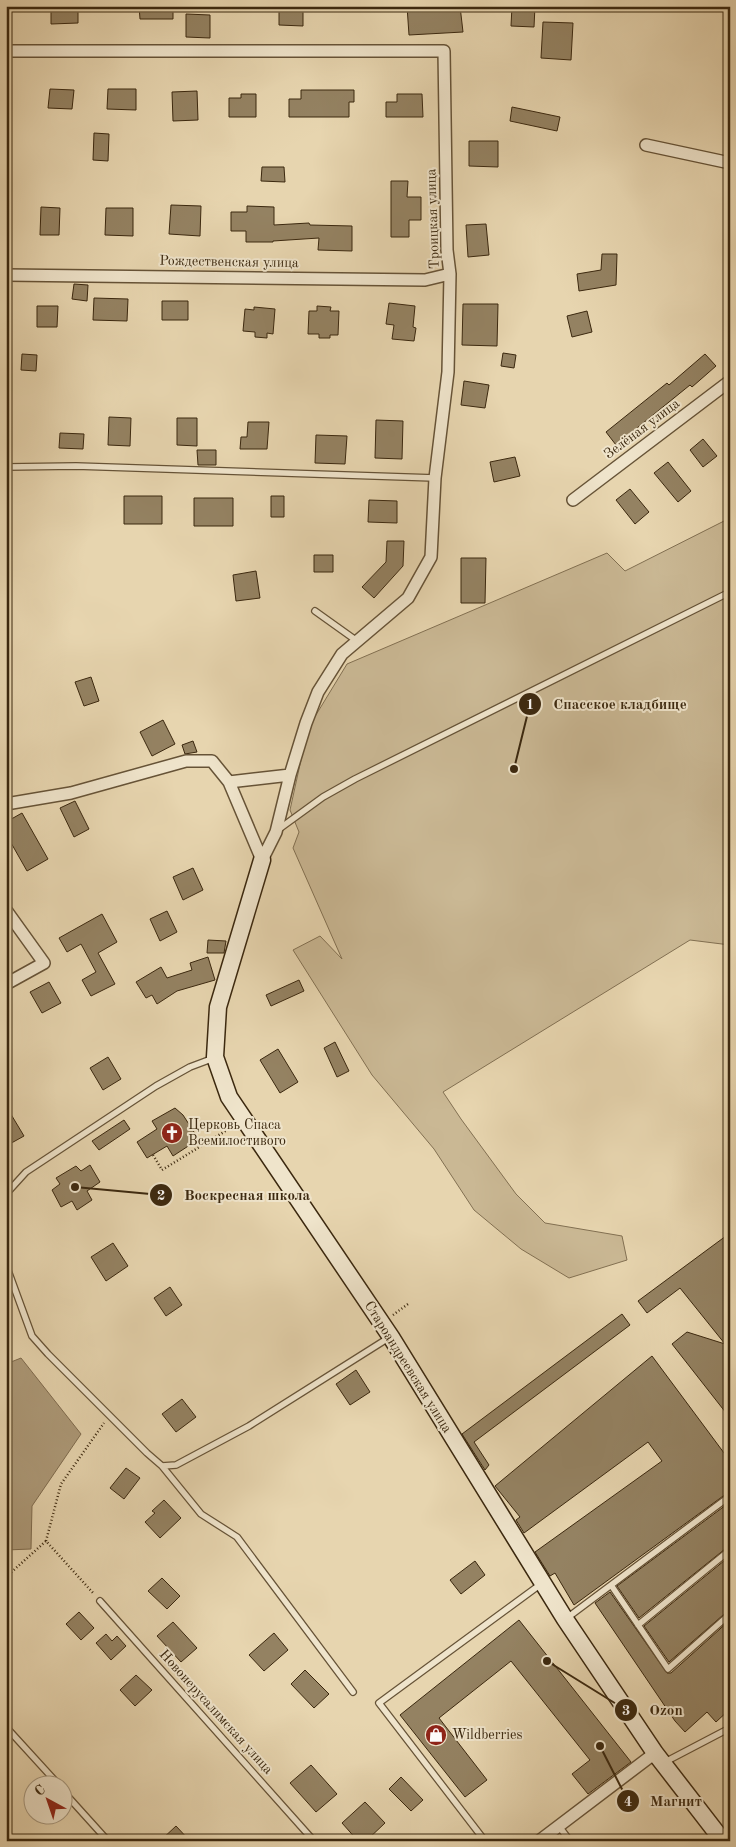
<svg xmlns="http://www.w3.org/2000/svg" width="736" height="1847" viewBox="0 0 736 1847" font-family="'Old Standard TT',serif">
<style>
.green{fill:#cab894;stroke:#827052}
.water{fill:#ad9a79;stroke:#7f6c4f}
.building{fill:#948262;stroke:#3b280f}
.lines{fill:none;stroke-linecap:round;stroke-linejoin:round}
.lane-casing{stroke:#665337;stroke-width:8}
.street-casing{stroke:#665337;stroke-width:14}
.secondary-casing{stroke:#3b280f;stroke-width:19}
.path{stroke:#3b280f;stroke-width:2.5;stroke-dasharray:1 2.5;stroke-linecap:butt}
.lane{stroke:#efe4cb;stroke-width:5.5}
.street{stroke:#efe4cb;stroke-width:11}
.secondary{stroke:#efe4cb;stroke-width:16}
.labels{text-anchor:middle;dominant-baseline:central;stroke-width:4;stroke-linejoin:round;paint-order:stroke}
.street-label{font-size:14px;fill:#3b280f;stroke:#efe4cb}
.poi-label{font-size:14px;fill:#3b280f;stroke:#efe4cb;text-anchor:start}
.leader{fill:none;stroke:#3b280f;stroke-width:2}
.callout-dot{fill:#3b280f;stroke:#efe4cb;stroke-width:2}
.mark-label{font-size:15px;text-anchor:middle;font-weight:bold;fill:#fff}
.callout-label{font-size:15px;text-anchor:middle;font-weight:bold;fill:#3b280f;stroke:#efe4cb;stroke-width:4;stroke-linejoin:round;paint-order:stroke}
</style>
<rect width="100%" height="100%" fill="#e7d5af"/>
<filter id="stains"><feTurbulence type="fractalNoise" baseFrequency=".004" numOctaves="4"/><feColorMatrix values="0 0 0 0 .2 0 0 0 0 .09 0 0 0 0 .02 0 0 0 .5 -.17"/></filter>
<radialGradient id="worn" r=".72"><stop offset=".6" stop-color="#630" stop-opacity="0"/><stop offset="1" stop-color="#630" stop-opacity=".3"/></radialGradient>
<path class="green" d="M730,518V945L690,940L443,1092L461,1119L516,1194L545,1223L622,1236L627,1260L569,1278L521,1249L474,1210L434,1149L372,1075L293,950L320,936L342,959L293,848L299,832L290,810L308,728L347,664L607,553L625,571Z"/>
<path class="water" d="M21,1358L81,1434L32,1506L31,1549L6,1550V1364Z"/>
<path class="building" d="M51,6H78V23L51,24Z
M139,6H173V19H140Z
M279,6H303V26L279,25Z
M407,6H460L463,32L409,35Z
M512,6H535L534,27L511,26Z
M186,14L210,15V38L186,37Z
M543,22L573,23L571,60L541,58Z
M50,89L74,90L72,109L48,108Z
M108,89H136V110L107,109Z
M301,90H354V102H349V117H289V99H301Z
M197,91L198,120L173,121L172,92Z
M241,94H256V117H229V98H241Z
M397,94H422L423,117H386V102H397Z
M512,107L560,117L557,131L510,121Z
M94,133L109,134L108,161L93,160Z
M469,141H498V167L469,166Z
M262,167H284L285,182L261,181Z
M391,181H408L407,197H421V220H409V237H391Z
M171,205L201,206L200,236L169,234Z
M247,206L274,207V225L309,223L310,225L352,226V251L318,250L319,238L273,241V242H246V231H231V212H247Z
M41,207L60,208L59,235H40Z
M106,208H133V236L105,235Z
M486,224L489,255L468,257L466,225Z
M602,254H617L616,285L579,291L577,274L601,270Z
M74,284L88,285L87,301L72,299Z
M94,298L128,299L127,321L93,320Z
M162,301H188V320H162Z
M389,303L415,306L413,327L416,328L414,341L392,339L394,325L386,324Z
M463,304H498L497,346L462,345Z
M37,306H58L57,327H37Z
M317,306L331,307L330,311H339L338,335H330V338H319V334H308L309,311H317Z
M254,307L275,309L273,334L267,333V338L255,337V332L243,331L245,309L254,310Z
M587,311L592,332L572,337L567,316Z
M503,353L516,355L514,368L501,366Z
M22,354L37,355L36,371L21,370Z
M705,354L716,366L692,387L690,385L616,445L606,432L667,383L669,385Z
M464,381L489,385L485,408L461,405Z
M109,417L131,418L130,446L108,445Z
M177,418H197V446L177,445Z
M376,420L403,421L402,459L375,458Z
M248,422H269L267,449H240L241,437H247Z
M60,433L84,434L83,449L59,448Z
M316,435L347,436L345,464L315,463Z
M703,439L717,456L703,467L690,450Z
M197,450H216V465H198Z
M515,457L520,476L494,482L490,462Z
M668,462L691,491L678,502L654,473Z
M630,489L649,512L635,524L616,500Z
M124,496H162V524H124Z
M271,496H284V517H271Z
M194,498H233V526H194Z
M369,500L397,501V523L368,522Z
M387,541H404L403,566L374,598L362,587L386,562Z
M314,555H333V572H314Z
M461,558H486L485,603H461Z
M256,571L260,598L236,601L233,575Z
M91,677L99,701L84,706L75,682Z
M163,720L175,744L152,756L140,732Z
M193,741L197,752L185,754L182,745Z
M75,801L89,829L74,837L60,808Z
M22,813L48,859L27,871L6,834V822Z
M193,868L203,890L183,900L173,877Z
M167,911L177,932L160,941L150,919Z
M102,914L117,942L98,953L115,984L91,996L82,980L96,972L81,944L67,952L59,938Z
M208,940L226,941L224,953H207Z
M208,957L215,980L177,991L157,1004L152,995L146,998L136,982L161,967L167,978L192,970L190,963Z
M299,980L304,991L271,1006L266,995Z
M49,982L61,1003L42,1013L30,992Z
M335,1042L349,1071L337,1077L324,1048Z
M278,1049L298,1082L280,1093L260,1060Z
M108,1057L121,1079L103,1090L90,1068Z
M6,1106L24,1136L6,1146Z
M175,1108L183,1115L194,1132L196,1141L173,1156L167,1146L147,1158L137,1142L157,1129L152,1121Z
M124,1120L130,1129L99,1150L92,1141Z
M90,1165L100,1182L87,1191L92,1200L77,1210L72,1201L61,1207L52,1190L60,1184L56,1178L76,1166L81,1171Z
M730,1233V1418L672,1344L687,1332L725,1344L680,1288L647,1313L638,1301Z
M113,1243L128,1266L106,1281L91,1257Z
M170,1287L182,1305L166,1316L154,1298Z
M622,1314L630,1325L474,1442L489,1465L485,1470L462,1434Z
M652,1356L730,1461V1491L574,1605L555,1573L550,1576L535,1552L662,1461L648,1442L524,1533L516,1520L520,1517L495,1486Z
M356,1370L370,1392L350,1405L336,1384Z
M182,1399L196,1417L176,1432L162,1414Z
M126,1468L140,1478L124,1499L110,1488Z
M164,1500L181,1518L160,1538L145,1522L155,1513L152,1511Z
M730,1502V1545L639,1618L617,1586Z
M730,1556V1609L669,1662L644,1626Z
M475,1561L485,1575L461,1594L450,1580Z
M162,1578L180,1596L167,1609L148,1591Z
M610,1592L667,1673H671L730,1620V1709L716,1722L707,1712L685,1732L675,1721L595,1603Z
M79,1612L94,1628L81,1640L66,1624Z
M519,1620L631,1762L588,1794L572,1774L590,1760L511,1661L439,1718L487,1780L465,1797L400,1715Z
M173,1622L197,1648L181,1662L157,1636Z
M274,1633L288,1650L264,1671L249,1655Z
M106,1634L112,1641L117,1636L126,1646L111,1660L96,1643Z
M305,1670L329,1694L314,1708L291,1684Z
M136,1675L152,1690L135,1706L120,1690Z
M311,1765L337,1794L316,1812L290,1783Z
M401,1777L423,1800L411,1811L389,1789Z
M365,1802L385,1823L366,1841H358L342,1823Z
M176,1826L190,1841H160Z"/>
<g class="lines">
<g class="lane-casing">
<path id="lane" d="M6,467L76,466L435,478
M315,611L357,641
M279,829L323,797L355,779L730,592
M6,1194L26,1172L156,1086L190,1067L214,1058
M6,1265L32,1336L48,1354L147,1453L162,1466L176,1465L249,1426L390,1337
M162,1466L201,1514L237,1537L353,1692
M611,1585L668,1669L730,1614
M100,1601L314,1841
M567,1618L730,1496
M638,1625L730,1550
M6,1727L58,1784
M665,1762L730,1728
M62,1790L108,1841
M558,1825L570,1841
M485,1841L379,1703L541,1584"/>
</g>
<g class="street-casing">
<path id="street" d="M6,51H444L447,250L450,274L448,372L435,478L431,557L408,598L342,654L318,692L306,723L290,775L276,832L262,860
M646,145L730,163
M6,275L425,280L450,274
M573,500L730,381
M229,782L290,775
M6,804L71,793L186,761H212L229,782L262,860
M6,910L44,963L6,984
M539,1841L655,1753"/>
</g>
<g class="secondary-casing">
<path id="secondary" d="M262,860L218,1007L215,1057L229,1097L391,1337L565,1619L655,1753L723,1841"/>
</g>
<path class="path" d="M153,1155L162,1170L232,1127
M393,1315L408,1304
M46,1541L61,1484L104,1423
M6,1577L46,1541L94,1594"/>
<use href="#lane" class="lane"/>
<use href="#street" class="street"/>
<use href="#secondary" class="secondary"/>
</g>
<defs>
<g id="church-disc" transform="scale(1.125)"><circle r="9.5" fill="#8f2418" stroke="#efe4cb"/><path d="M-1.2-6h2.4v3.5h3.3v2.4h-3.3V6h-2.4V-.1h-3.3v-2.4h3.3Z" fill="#fff"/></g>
<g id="shop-disc" transform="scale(1.125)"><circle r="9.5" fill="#8f2418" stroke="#efe4cb"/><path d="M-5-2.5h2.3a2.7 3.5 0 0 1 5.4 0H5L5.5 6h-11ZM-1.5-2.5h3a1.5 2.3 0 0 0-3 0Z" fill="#fff"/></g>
</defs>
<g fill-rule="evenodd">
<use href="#church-disc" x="172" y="1133"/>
<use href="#shop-disc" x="436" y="1735"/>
</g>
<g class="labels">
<g class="street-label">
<text transform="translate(433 219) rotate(-92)">Троицкая улица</text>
<text transform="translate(229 262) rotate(1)">Рождественская улица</text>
<text transform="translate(642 429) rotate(-37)">Зелёная улица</text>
<text transform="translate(408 1367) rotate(58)">Староандреевская улица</text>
<text transform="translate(216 1712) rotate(48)">Новоиерусалимская улица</text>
</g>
<g class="poi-label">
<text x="188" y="1125">Церковь Спаса<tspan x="188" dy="16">Всемилостивого</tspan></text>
<text x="452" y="1735">Wildberries</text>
</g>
</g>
<path class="leader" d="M514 769L530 704M75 1187L161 1195M547 1661L626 1710M600 1746L628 1801"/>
<g class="callout-dot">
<circle cx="514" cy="769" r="5"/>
<circle cx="75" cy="1187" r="5"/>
<circle cx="547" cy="1661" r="5"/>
<circle cx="600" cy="1746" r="5"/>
<circle cx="530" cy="704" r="12"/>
<circle cx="161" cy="1195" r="12"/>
<circle cx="626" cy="1710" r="12"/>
<circle cx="628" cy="1801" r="12"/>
</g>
<g class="mark-label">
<text x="530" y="709">1</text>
<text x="161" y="1200">2</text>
<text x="626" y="1715">3</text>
<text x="628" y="1806">4</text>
</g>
<g class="callout-label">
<text x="620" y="709">Спасское кладбище</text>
<text x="247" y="1200">Воскресная школа</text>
<text x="666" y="1715">Ozon</text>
<text x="676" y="1806">Магнит</text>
</g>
<rect width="736" height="1847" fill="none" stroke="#e7d5af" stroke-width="25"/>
<rect x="8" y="8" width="721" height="1832" fill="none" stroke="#3b280f" stroke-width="2.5"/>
<rect x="12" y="12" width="711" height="1822" fill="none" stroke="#3b280f"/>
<g transform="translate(48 1800) rotate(320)"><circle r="24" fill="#efe4cb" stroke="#a79980"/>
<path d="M0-4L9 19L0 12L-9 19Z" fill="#8f2418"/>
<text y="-8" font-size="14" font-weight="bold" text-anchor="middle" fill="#3b280f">С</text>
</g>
<rect width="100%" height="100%" filter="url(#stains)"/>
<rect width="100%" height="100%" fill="url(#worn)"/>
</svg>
